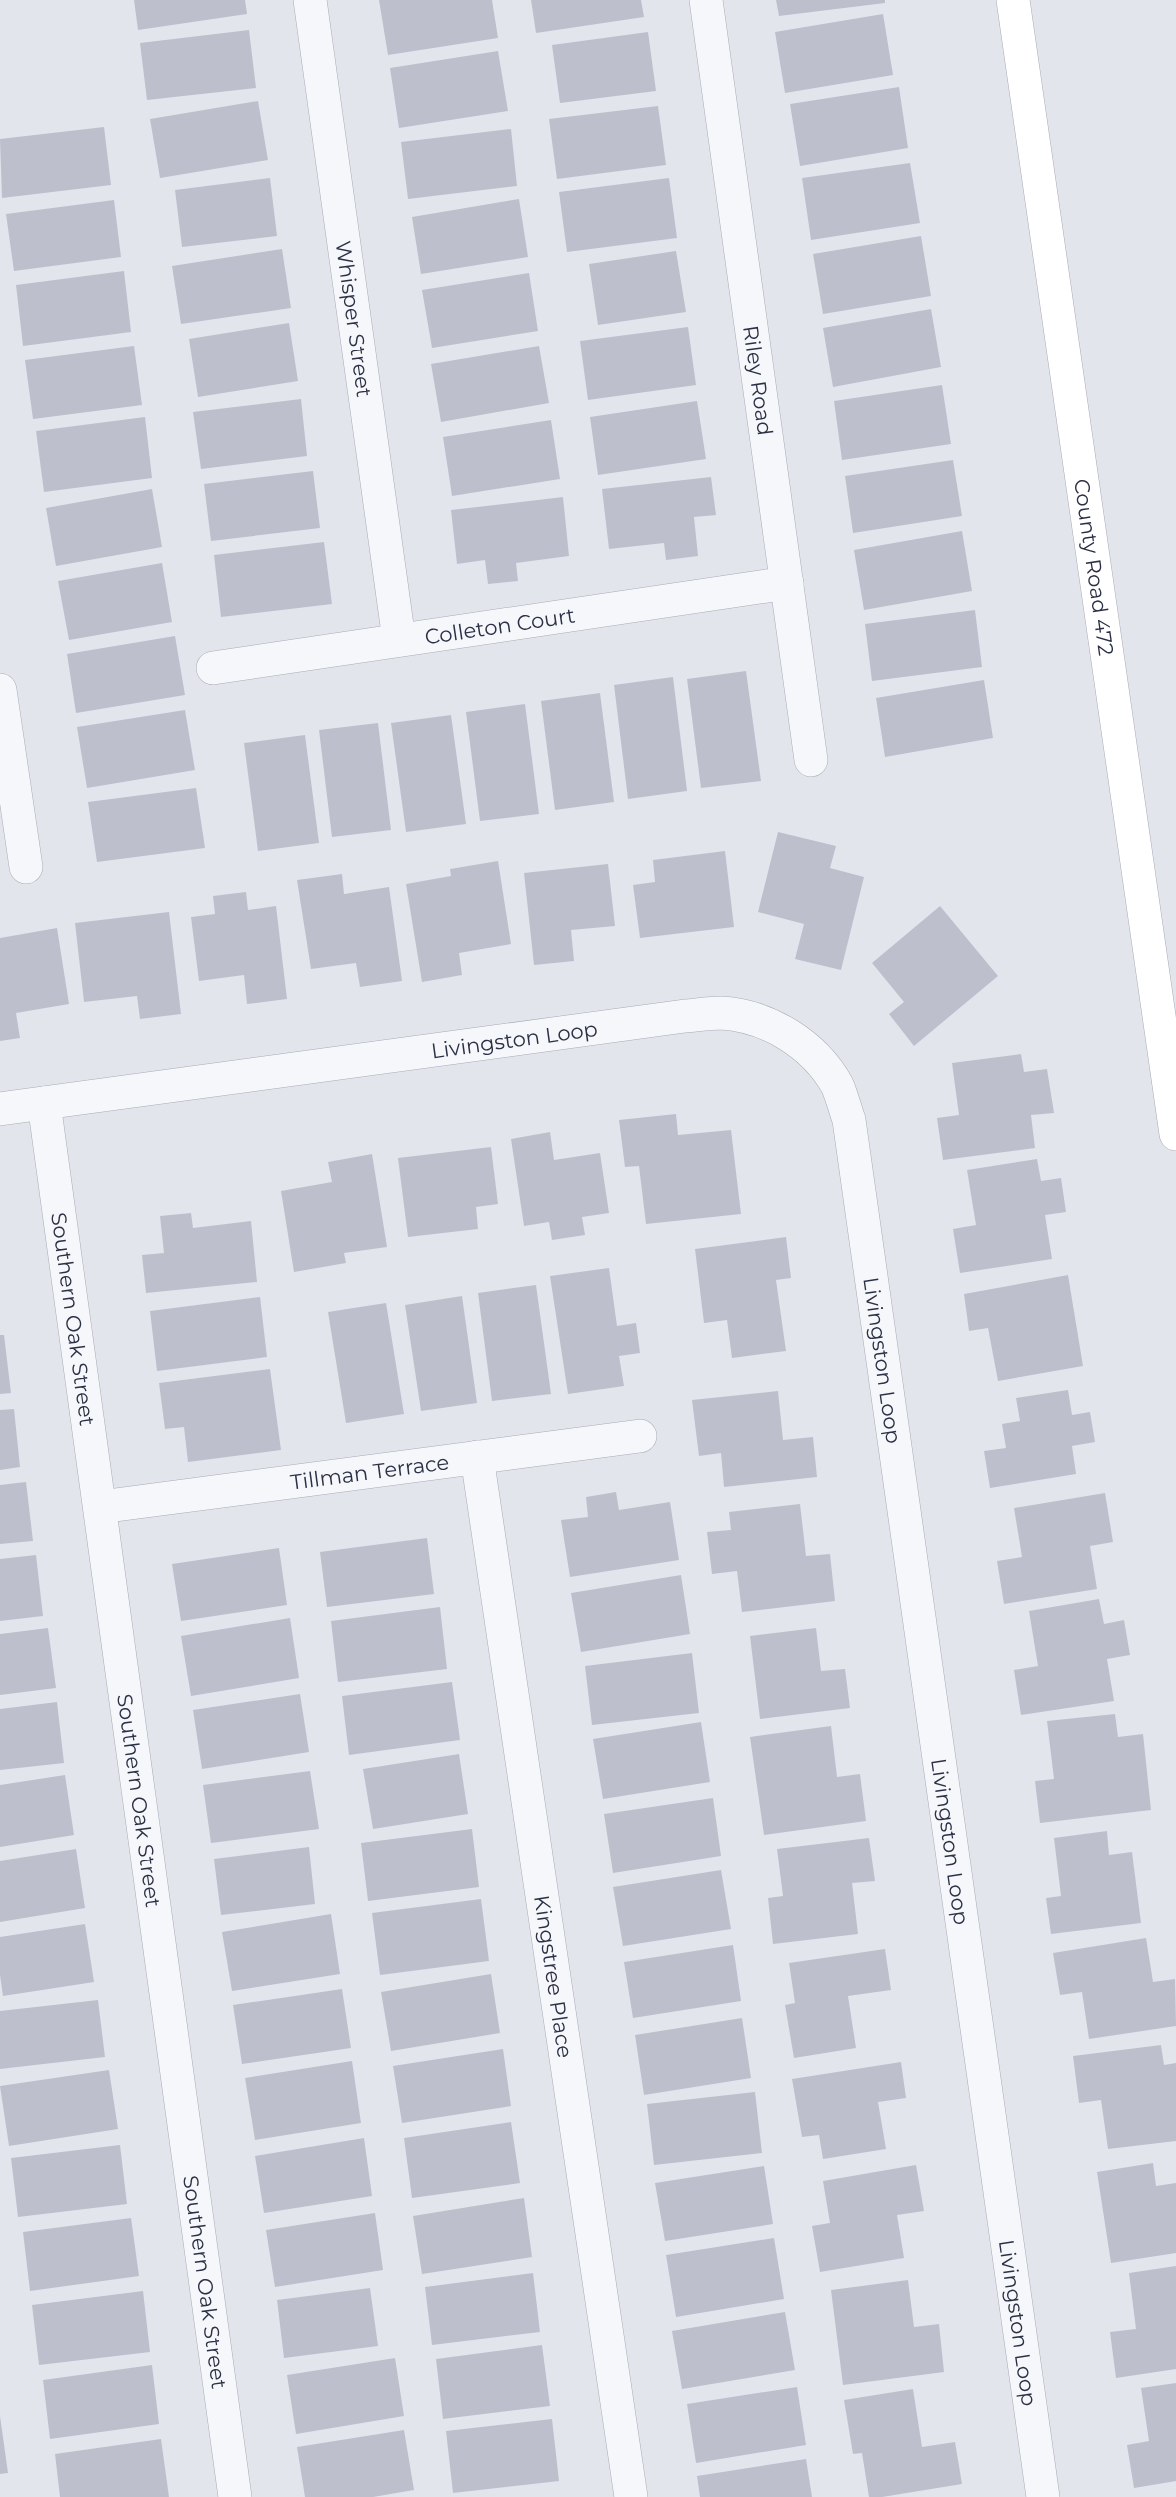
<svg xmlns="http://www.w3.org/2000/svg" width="1176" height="2497" viewBox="0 0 1176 2497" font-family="Montserrat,sans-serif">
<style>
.building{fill:#bdc0cc}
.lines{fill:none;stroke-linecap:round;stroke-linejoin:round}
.street-casing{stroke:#a8abb7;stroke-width:34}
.secondary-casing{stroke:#a8abb7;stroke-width:34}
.street{stroke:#f6f7fa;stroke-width:33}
.secondary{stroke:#fff;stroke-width:33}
.labels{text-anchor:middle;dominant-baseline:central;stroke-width:6;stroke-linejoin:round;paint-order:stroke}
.street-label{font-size:21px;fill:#2a3045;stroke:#f3f5f9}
</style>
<rect width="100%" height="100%" fill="#e3e5ec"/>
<path class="building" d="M134,0H245L247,14L138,30Z
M379,0H492L498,38L388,55Z
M531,0H641L644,17L536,33Z
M776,0H885V3L779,16Z
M883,14L893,75L785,93L775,32Z
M249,30L256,88L147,100L140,43Z
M648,32L656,91L560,103L552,45Z
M498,51L508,111L399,128L390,68Z
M899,87L908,148L800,166L790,104Z
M258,101L268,160L160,178L150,119Z
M658,106L666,165L557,179L549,119Z
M104,127L111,185L2,198L0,139Z
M511,129L517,186L408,199L401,142Z
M910,163L920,223L811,240L802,178Z
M270,178L277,236L182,247L175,190Z
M669,178L677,238L567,252L559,192Z
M519,199L528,257L421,274L412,217Z
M114,200L121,257L14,271L6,214Z
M921,236L931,296L823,314L813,254Z
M282,249L291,308L181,324L172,266Z
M676,251L686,312L598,325L589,264Z
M124,271L131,332L23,346L16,285Z
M529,273L538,331L432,348L422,290Z
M931,309L941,367L833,387L823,328Z
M289,323L298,381L198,397L189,339Z
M688,327L696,385L588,400L580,341Z
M134,346L142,405L33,419L25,360Z
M539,346L549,403L441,422L431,364Z
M942,385L951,444L842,460L834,401Z
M301,399L307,456L201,469L193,412Z
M697,401L706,459L598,475L590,417Z
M145,417L152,478L44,492L36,431Z
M551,420L560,479L452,496L443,437Z
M953,460L962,516L853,533L845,476Z
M313,471L320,528L211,541L204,484Z
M711,477L716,515L694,517L698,556L666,560L664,543L609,549L602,489Z
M152,489L162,547L56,566L46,508Z
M563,497L569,556L516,563L518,581L488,584L485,560L457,564L451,510Z
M962,531L972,591L864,610L854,550Z
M324,542L332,604L221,617L214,555Z
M162,563L172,622L69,640L58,581Z
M975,610L982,667L872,681L865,624Z
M175,636L185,695L76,713L67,654Z
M746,671L761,781L701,788L687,679Z
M673,677L687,791L628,799L614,685Z
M984,680L993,738L885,757L876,698Z
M600,693L614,802L555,810L541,701Z
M525,704L539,814L480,821L466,712Z
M185,710L195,770L87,788L77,727Z
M451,715L466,824L406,832L391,723Z
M378,723L391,830L332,837L319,730Z
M305,735L319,843L258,851L244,743Z
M196,788L205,848L97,862L88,802Z
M778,832L836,846L830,868L864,877L841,970L795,959L804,924L758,912Z
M725,851L734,927L640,938L633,885L655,882L653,860Z
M498,861L511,944L459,953L462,975L422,982L406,884L451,876L450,869Z
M608,864L615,926L571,930L574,961L534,965L524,873Z
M342,874L344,894L389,887L402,981L360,987L356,963L311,969L297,880Z
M246,892L248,910L276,906L287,999L247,1004L244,975L199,981L191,917L215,914L213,896Z
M940,906L998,976L914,1046L889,1014L904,1002L872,963Z
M169,912L181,1014L140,1019L137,996L84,1002L75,923Z
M57,928L69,1004L16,1013L20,1038L0,1041V938Z
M1021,1054L1024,1072L1047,1069L1054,1113L1031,1115L1035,1148L943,1160L937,1118L959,1115L952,1063Z
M676,1114L678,1135L731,1130L741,1214L646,1224L639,1166L625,1167L619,1120Z
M550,1132L554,1160L600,1153L609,1213L582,1217L585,1235L552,1240L549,1222L524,1226L511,1139Z
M491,1147L498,1204L476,1207L478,1229L408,1237L398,1158Z
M372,1154L387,1247L344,1253L346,1263L294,1272L281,1191L332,1182L328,1162Z
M1037,1159L1041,1181L1061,1178L1066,1212L1045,1215L1052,1259L960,1273L953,1229L976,1225L967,1170Z
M191,1213L193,1228L251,1221L257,1282L146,1293L142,1255L164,1253L160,1216Z
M786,1237L791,1278L776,1280L786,1351L732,1358L727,1320L704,1323L695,1249Z
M609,1268L617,1326L636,1323L640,1353L619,1356L624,1386L568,1394L550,1276Z
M1068,1275L1083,1366L998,1381L988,1328L969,1331L964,1294Z
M536,1285L551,1394L492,1401L478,1293Z
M462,1296L477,1403L421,1411L405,1305Z
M260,1297L267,1357L157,1371L150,1311Z
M386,1303L404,1414L346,1423L328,1312Z
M0,1335H4L11,1393L0,1394Z
M270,1369L281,1450L188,1462L184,1427L165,1429L159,1383Z
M1068,1390L1072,1415L1090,1412L1095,1442L1072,1446L1076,1474L990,1488L984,1451L1006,1448L1002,1424L1020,1421L1016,1398Z
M778,1391L783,1440L813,1437L817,1477L724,1487L721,1453L699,1456L692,1400Z
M14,1409L20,1467L0,1470V1410Z
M26,1482L33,1541L0,1544V1485Z
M616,1492L619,1510L670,1502L679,1560L570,1577L561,1520L588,1517L586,1497Z
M1105,1493L1113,1542L1090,1546L1097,1589L1004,1604L997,1561L1022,1557L1014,1508Z
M800,1504L806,1556L830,1554L835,1601L742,1612L737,1571L712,1574L707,1532L731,1530L729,1512Z
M427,1538L434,1594L327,1607L320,1552Z
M279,1548L287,1605L181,1621L172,1564Z
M36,1555L43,1616L0,1621V1559Z
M681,1575L690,1634L581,1652L571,1593Z
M1099,1599L1104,1624L1124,1620L1130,1655L1107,1659L1114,1701L1021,1715L1014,1670L1038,1666L1029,1611Z
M440,1607L447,1669L338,1682L331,1621Z
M290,1618L299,1678L191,1696L181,1636Z
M48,1628L56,1688L0,1695V1634Z
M816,1628L821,1671L845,1669L850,1708L760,1719L750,1636Z
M692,1653L699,1713L592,1725L585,1666Z
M452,1682L460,1740L349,1755L342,1696Z
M300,1694L309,1752L202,1769L193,1710Z
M57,1702L64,1763L0,1770V1709Z
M1115,1714L1118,1737L1143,1734L1151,1810L1040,1823L1035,1781L1054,1779L1047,1721Z
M701,1722L710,1782L603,1799L593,1739Z
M831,1726L837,1777L860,1774L866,1821L764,1835L750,1737Z
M459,1754L468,1814L373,1829L363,1769Z
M310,1771L319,1829L211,1843L203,1785Z
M65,1775L74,1835L0,1847V1785Z
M713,1798L721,1856L613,1873L604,1814Z
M472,1829L479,1887L368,1901L361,1843Z
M1107,1831L1109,1855L1132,1852L1141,1923L1051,1934L1046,1898L1061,1896L1054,1838Z
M869,1838L875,1881L852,1883L858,1934L773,1944L768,1898L783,1896L777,1849Z
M309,1847L315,1904L221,1915L214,1859Z
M76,1849L85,1908L0,1922V1861Z
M721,1870L731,1929L623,1946L613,1887Z
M481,1899L489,1961L380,1975L372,1913Z
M331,1914L340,1974L232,1991L222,1932Z
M85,1924L94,1982L3,1996L0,1975V1937Z
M1146,1938L1153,1982L1175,1979L1176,2026L1089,2039L1082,1992L1060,1995L1053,1953Z
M733,1945L741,2001L633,2018L624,1962Z
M885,1949L891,1990L848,1996L856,2048L794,2058L785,2005L795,2003L789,1963Z
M491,1974L500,2033L391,2051L381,1992Z
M342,1989L351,2048L242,2064L233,2005Z
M98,2000L105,2057L0,2069V2011Z
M742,2018L751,2078L644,2095L635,2035Z
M1161,2045L1164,2065L1176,2063V2141L1108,2149L1101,2100L1079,2103L1073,2056Z
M503,2049L511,2106L402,2123L393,2066Z
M352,2061L361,2123L255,2140L245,2078Z
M901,2062L906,2098L878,2102L886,2149L823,2159L819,2135L802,2137L792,2079Z
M109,2070L118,2129L9,2146L0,2086Z
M755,2092L762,2153L654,2165L647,2104Z
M511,2122L520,2183L412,2198L404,2138Z
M364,2138L372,2196L264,2213L255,2156Z
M120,2145L127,2204L18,2217L11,2158Z
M1153,2163L1156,2186L1176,2183V2253L1111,2263L1097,2172Z
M916,2165L924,2211L897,2215L904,2258L820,2272L812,2226L830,2223L823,2181Z
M764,2166L773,2224L665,2241L655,2183Z
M524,2198L532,2257L422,2274L413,2216Z
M375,2213L383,2270L275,2287L266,2230Z
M131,2218L139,2276L30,2291L23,2232Z
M774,2238L784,2299L676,2317L666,2255Z
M1176,2266V2369L1116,2378L1110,2332L1136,2329L1129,2273Z
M533,2273L540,2332L432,2345L425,2287Z
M908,2280L914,2327L939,2324L944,2372L843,2385L831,2290Z
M370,2288L378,2346L284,2358L277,2300Z
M143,2291L150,2352L39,2365L32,2305Z
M785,2312L795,2370L682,2389L672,2331Z
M542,2345L550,2406L443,2419L436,2359Z
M395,2358L404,2416L296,2434L287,2375Z
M152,2365L159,2424L50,2439L43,2380Z
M1176,2383V2481L1134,2488L1127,2445L1149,2441L1141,2388Z
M797,2387L806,2445L696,2463L687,2404Z
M913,2389L922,2447L955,2442L962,2484L882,2497H869L862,2453L853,2454L844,2400Z
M0,2416L8,2473L0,2474Z
M552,2419L559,2481L453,2493L446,2431Z
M404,2430L414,2490L373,2497H305L297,2447Z
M161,2439L169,2497H60L55,2454Z
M806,2459L812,2497H700L697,2476Z"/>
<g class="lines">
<g class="street-casing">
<g id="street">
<path id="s1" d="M310,0L399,640"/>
<path id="s2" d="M706,0L811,760"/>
<path id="s3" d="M213,668L787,583"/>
<path d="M0,690L26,867"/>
<path id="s4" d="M44,1103L235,2497"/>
<path id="s5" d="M0,1109L685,1016C697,1015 710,1013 722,1013C768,1016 814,1044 837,1085C842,1096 845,1109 849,1120L1043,2497"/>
<path id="s6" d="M477,1457L631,2497"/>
<path id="s7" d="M100,1507L640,1436"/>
</g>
</g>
<g class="secondary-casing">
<g id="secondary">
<path id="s8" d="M1013,0L1176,1134"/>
</g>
</g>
<use href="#street" class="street"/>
<use href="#secondary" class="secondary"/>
</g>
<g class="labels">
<g class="street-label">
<text stroke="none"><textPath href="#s1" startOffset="322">Whisper Street</textPath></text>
<text stroke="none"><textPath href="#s2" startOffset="384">Riley Road</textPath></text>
<text stroke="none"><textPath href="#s8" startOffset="573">County Road 472</textPath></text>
<text stroke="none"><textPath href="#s3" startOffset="290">Colleton Court</textPath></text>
<text stroke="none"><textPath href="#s5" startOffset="519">Livingston Loop</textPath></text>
<text stroke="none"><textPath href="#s4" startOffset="218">Southern Oak Street</textPath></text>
<text stroke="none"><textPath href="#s5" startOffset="1149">Livingston Loop</textPath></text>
<text stroke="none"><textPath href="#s7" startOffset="272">Tillman Terrace</textPath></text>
<text stroke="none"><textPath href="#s4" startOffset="704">Southern Oak Street</textPath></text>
<text stroke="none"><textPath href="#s5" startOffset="1635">Livingston Loop</textPath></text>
<text stroke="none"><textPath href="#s6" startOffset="525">Kingstree Place</textPath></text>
<text stroke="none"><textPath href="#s4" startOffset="1190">Southern Oak Street</textPath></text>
<text stroke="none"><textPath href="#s5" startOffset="2121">Livingston Loop</textPath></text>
</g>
</g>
</svg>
